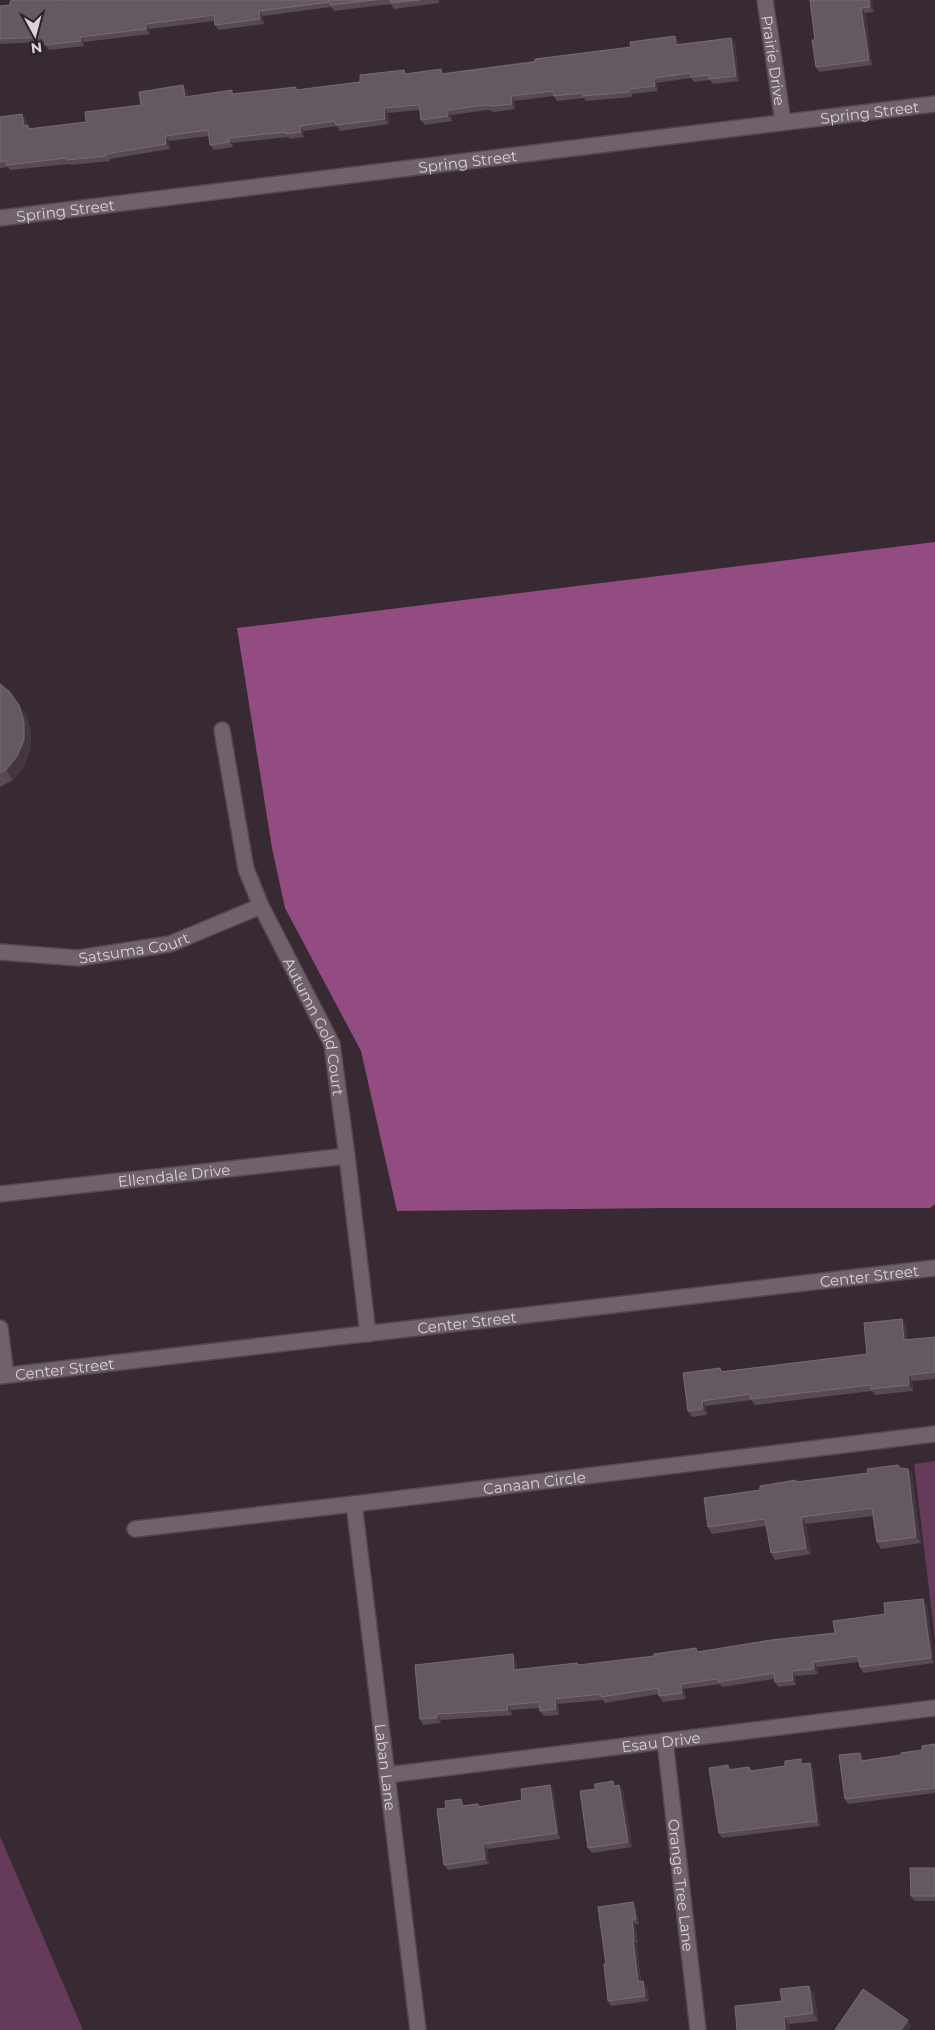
<svg xmlns="http://www.w3.org/2000/svg" width="935" height="2030" viewBox="0 0 935 2030" font-family="Montserrat,sans-serif">
<style>
.green{fill:#663a5a}
.water{fill:#934c81}
.lines{fill:none;stroke-linecap:round;stroke-linejoin:round}
.minor-casing{stroke:#534850;stroke-width:18}
.minor{stroke:#70626b;stroke-width:15}
.wall{fill:#574a53}
.shaded-wall{fill:#443740}
.building{fill:#655961;stroke:#776c74}
.labels{text-anchor:middle;dominant-baseline:central;stroke-width:4;stroke-linejoin:round;paint-order:stroke}
.street-label{font-size:15px;fill:#dad2d7;stroke:#2c2129}
</style>
<rect width="100%" height="100%" fill="#372a33"/>
<path class="green" d="M935,1461V1640L914,1464Z
M0,1836L83,2030H0Z"/>
<path class="water" d="M935,542V1204L930,1208H665L397,1211L361,1051L285,908L272,848L237,628Z"/>
<g class="lines">
<g class="minor-casing">
<g id="minor">
<path id="s1" d="M765,0L783,122"/>
<path id="s2" d="M0,218L935,104"/>
<path id="s3" d="M222,730L246,869L261,906L332,1044L347,1156L368,1334"/>
<path id="s4" d="M0,952L78,958L170,944L261,906"/>
<path id="s5" d="M0,1194L347,1156"/>
<path d="M0,1328L6,1375"/>
<path id="s6" d="M0,1376L935,1268"/>
<path id="s7" d="M354,1504L418,2030"/>
<path id="s8" d="M135,1529L354,1504L935,1434"/>
<path id="s9" d="M665,1741L698,2030"/>
<path id="s10" d="M387,1775L935,1708"/>
</g>
</g>
<use href="#minor" class="minor"/>
</g>
<path class="wall" d="M65,0H439V3L394,9L391,4L334,11L331,7L263,16L264,24L219,30L215,25V21L149,29L150,34L84,42V46L49,50L45,45V42L0,44V6Z
M810,0H872L874,12L865,13L872,65L819,72L816,67L815,40Z
M731,38L735,43L739,81L713,84L710,80L694,82L691,78L657,83L658,91L632,94V97L586,101L584,98L557,101L554,96L514,101L515,109L494,112L488,110L451,115L452,121L425,125L421,120L420,110L388,113L389,124L340,131L337,126L304,131V137L290,139L288,137L233,143V147L214,150L210,145L209,136L169,141L170,149L110,159V161L71,165L70,164L10,170L8,167L0,168V117L26,119L27,125L31,129L86,122L187,91L188,96L298,90L360,82L407,74L444,73L679,41V44Z
M0,684L26,715L31,732L30,750L24,766L13,780L0,787Z
M902,1319L906,1325L907,1340L935,1337V1379L912,1381L913,1391L875,1395L872,1391L755,1405L751,1400L706,1406L707,1415L692,1417L688,1411L720,1368L723,1371L867,1354Z
M898,1465L901,1469H908L912,1476L921,1543L881,1549L877,1542L873,1516L806,1524L811,1554L775,1560L771,1553L766,1526L712,1534L708,1527L760,1490L797,1482L868,1473Z
M923,1599L927,1604L934,1663L863,1673L860,1667L859,1662L817,1667L818,1674L795,1676L796,1685L778,1687L775,1682L774,1679L722,1687L720,1684L684,1689L686,1699L663,1702L659,1696V1694L605,1703L603,1700L558,1704L559,1715L544,1716L540,1711V1708L511,1710L512,1715L441,1720V1723L423,1725L420,1719L516,1660L517,1669L577,1663L578,1665L699,1652L835,1633Z
M935,1744V1793L848,1804L845,1799L860,1753L863,1758L864,1760L901,1755L922,1750Z
M810,1763L813,1769L820,1826L722,1838L719,1833L728,1765L731,1770L749,1767L752,1771Z
M616,1785L623,1790L632,1847L592,1853L588,1848Z
M553,1790L560,1839L487,1849L489,1864L448,1870L444,1865L446,1808L464,1804V1805L478,1804L480,1806L522,1800Z
M935,1868V1901H914L911,1896Z
M633,1902L636,1907L639,1924H635L638,1943H636L641,1981L647,1986L649,2001L611,2006L608,2001L606,1964Z
M814,1993L818,2021L789,2024L790,2030H737L782,2001Z"/>
<path class="shaded-wall" d="M869,0H872L874,12L870,7Z
M861,8L865,13L872,65L869,60Z
M259,11L263,16L264,24L260,19Z
M146,24L149,29L150,34L146,29Z
M675,36L679,41L680,50L676,45Z
M80,37L84,42V46L81,41Z
M731,38L735,43L739,81L736,76Z
M654,78L657,83L658,91L655,86Z
M183,85L187,91L188,102L185,97Z
M511,96L514,101L515,109L512,104Z
M384,108L388,113L389,124L385,119Z
M448,110L451,115L452,121L448,116Z
M22,114L26,119L27,131L24,126Z
M300,126L304,131V137L301,132Z
M165,136L169,141L170,149L166,144Z
M229,138L233,143V147L230,142Z
M19,705L26,715L31,732L30,750L24,766L13,780L6,770Z
M902,1319L906,1325L908,1346L904,1340Z
M908,1375L912,1381L913,1391L909,1385Z
M702,1401L706,1406L707,1415L703,1409Z
M908,1469L912,1476L921,1543L916,1537Z
M801,1517L806,1524L811,1554L806,1548Z
M923,1599L927,1604L934,1663L931,1658Z
M513,1654L516,1660L518,1675L514,1670Z
M813,1662L817,1667L818,1674L814,1669Z
M792,1671L795,1676L796,1685L793,1680Z
M681,1684L684,1689L686,1699L682,1693Z
M555,1699L558,1704L559,1715L556,1709Z
M507,1705L511,1710L512,1715L508,1710Z
M437,1714L441,1720V1723L437,1718Z
M860,1753L863,1758L864,1766L861,1761Z
M810,1763L813,1769L820,1826L817,1821Z
M550,1785L553,1790L560,1839L557,1833Z
M619,1785L623,1790L632,1847L628,1842Z
M461,1799L464,1804L465,1811L462,1806Z
M483,1844L487,1849L489,1864L485,1859Z
M633,1902L636,1907L639,1924L636,1919Z
M632,1919L635,1924L638,1943L634,1938Z
M633,1938L636,1943L641,1987L638,1982Z
M643,1981L647,1986L649,2001L645,1996Z
M809,1986L814,1993L818,2021L813,2013Z
M784,2017L789,2024L790,2030H785Z
M908,2020L911,2025L908,2030H901Z"/>
<path class="building" d="M17,0H58V1L65,0H375L330,5V2L259,11L260,19L215,25L214,15L146,24V29L80,37L81,41L45,45L44,37L0,39V6L10,5V1Z
M390,0H419L391,3Z
M810,0H869L870,7L861,8L869,60L816,67L812,40H815Z
M675,36L676,45L731,38L736,76L709,79V75L691,77L690,73L654,78L655,86L629,89V92L583,96L582,93L554,96L553,91L511,96L512,104L491,106L485,105L448,110V116L421,120L419,105L384,108L385,119L336,125L335,121L300,126L301,132L286,134V132L229,138L230,142L210,145L208,130L165,136L166,144L106,154V156L67,160V158L7,165L6,161L0,162V117L22,114L24,126L28,125V129L86,122L85,112L141,105L139,92L183,85L185,97L232,90V94L296,87V90L360,82V75L404,70L405,74L441,69L442,74L535,62V59L631,47L630,42Z
M0,684L9,691L19,705L24,722V740L17,756L6,770L0,773Z
M902,1319L904,1340L935,1337V1372L908,1375L909,1385L871,1389V1385L751,1399L750,1394L702,1401L703,1409L688,1411L683,1373L720,1368L721,1372L867,1354L864,1323Z
M898,1465L900,1468L908,1469L916,1537L877,1542L872,1508L801,1517L806,1548L771,1553L765,1519L708,1527L704,1498L760,1490V1486L796,1480V1482L868,1473L867,1469Z
M923,1599L931,1658L860,1667L858,1656L813,1662L814,1669L792,1671L793,1680L775,1682L774,1673L718,1682L717,1679L681,1684L682,1693L659,1696L658,1688L601,1697V1694L555,1699L556,1709L540,1711L539,1702L507,1705L508,1710L437,1714V1718L420,1719L415,1665L513,1654L514,1670L577,1663L578,1665L654,1656V1654L696,1648L697,1652L771,1640L835,1633L833,1621L885,1614L884,1603Z
M935,1744V1788L845,1799L839,1755L860,1753L861,1761L901,1755V1753L922,1750V1746Z
M801,1759V1764L810,1763L817,1821L719,1833L709,1768L728,1765V1770L749,1767L750,1771L785,1766V1761Z
M613,1781L614,1786L619,1785L628,1842L588,1848L580,1791L595,1789V1784Z
M550,1785L557,1833L483,1844L485,1859L444,1865L437,1809L446,1808L445,1801L461,1799L462,1806L478,1804V1807L522,1800L521,1789Z
M910,1868H935V1896H911Z
M633,1902L636,1919H632L634,1938H633L638,1982L643,1981L645,1996L608,2001L604,1964H606L598,1907Z
M809,1986L813,2013L784,2017L785,2030H737L735,2006L782,2001L780,1989Z
M863,1989L908,2020L901,2030H835Z"/>
<g class="labels">
<g class="street-label">
<text stroke="none"><textPath href="#s1" startOffset="61">Prairie Drive</textPath></text>
<text stroke="none"><textPath href="#s2" startOffset="876">Spring Street</textPath></text>
<text stroke="none"><textPath href="#s2" startOffset="471">Spring Street</textPath></text>
<text stroke="none"><textPath href="#s2" startOffset="66">Spring Street</textPath></text>
<text stroke="none"><textPath href="#s4" startOffset="135">Satsuma Court</textPath></text>
<text stroke="none"><textPath href="#s3" startOffset="314">Autumn Gold Court</textPath></text>
<text stroke="none"><textPath href="#s5" startOffset="175">Ellendale Drive</textPath></text>
<text stroke="none"><textPath href="#s6" startOffset="875">Center Street</textPath></text>
<text stroke="none"><textPath href="#s6" startOffset="470">Center Street</textPath></text>
<text stroke="none"><textPath href="#s6" startOffset="65">Center Street</textPath></text>
<text stroke="none"><textPath href="#s8" startOffset="402">Canaan Circle</textPath></text>
<text stroke="none"><textPath href="#s10" startOffset="276">Esau Drive</textPath></text>
<text stroke="none"><textPath href="#s7" startOffset="265">Laban Lane</textPath></text>
<text stroke="none"><textPath href="#s9" startOffset="145">Orange Tree Lane</textPath></text>
</g>
</g>
<g transform="translate(35 35) rotate(173)" stroke="#2c2129" stroke-width="4" paint-order="stroke">
<path d="M0-4L9 19L0 12L-9 19Z" fill="#dad2d7"/>
<text y="-8" font-size="14" font-weight="bold" text-anchor="middle" fill="#dad2d7">N</text>
</g>
</svg>
